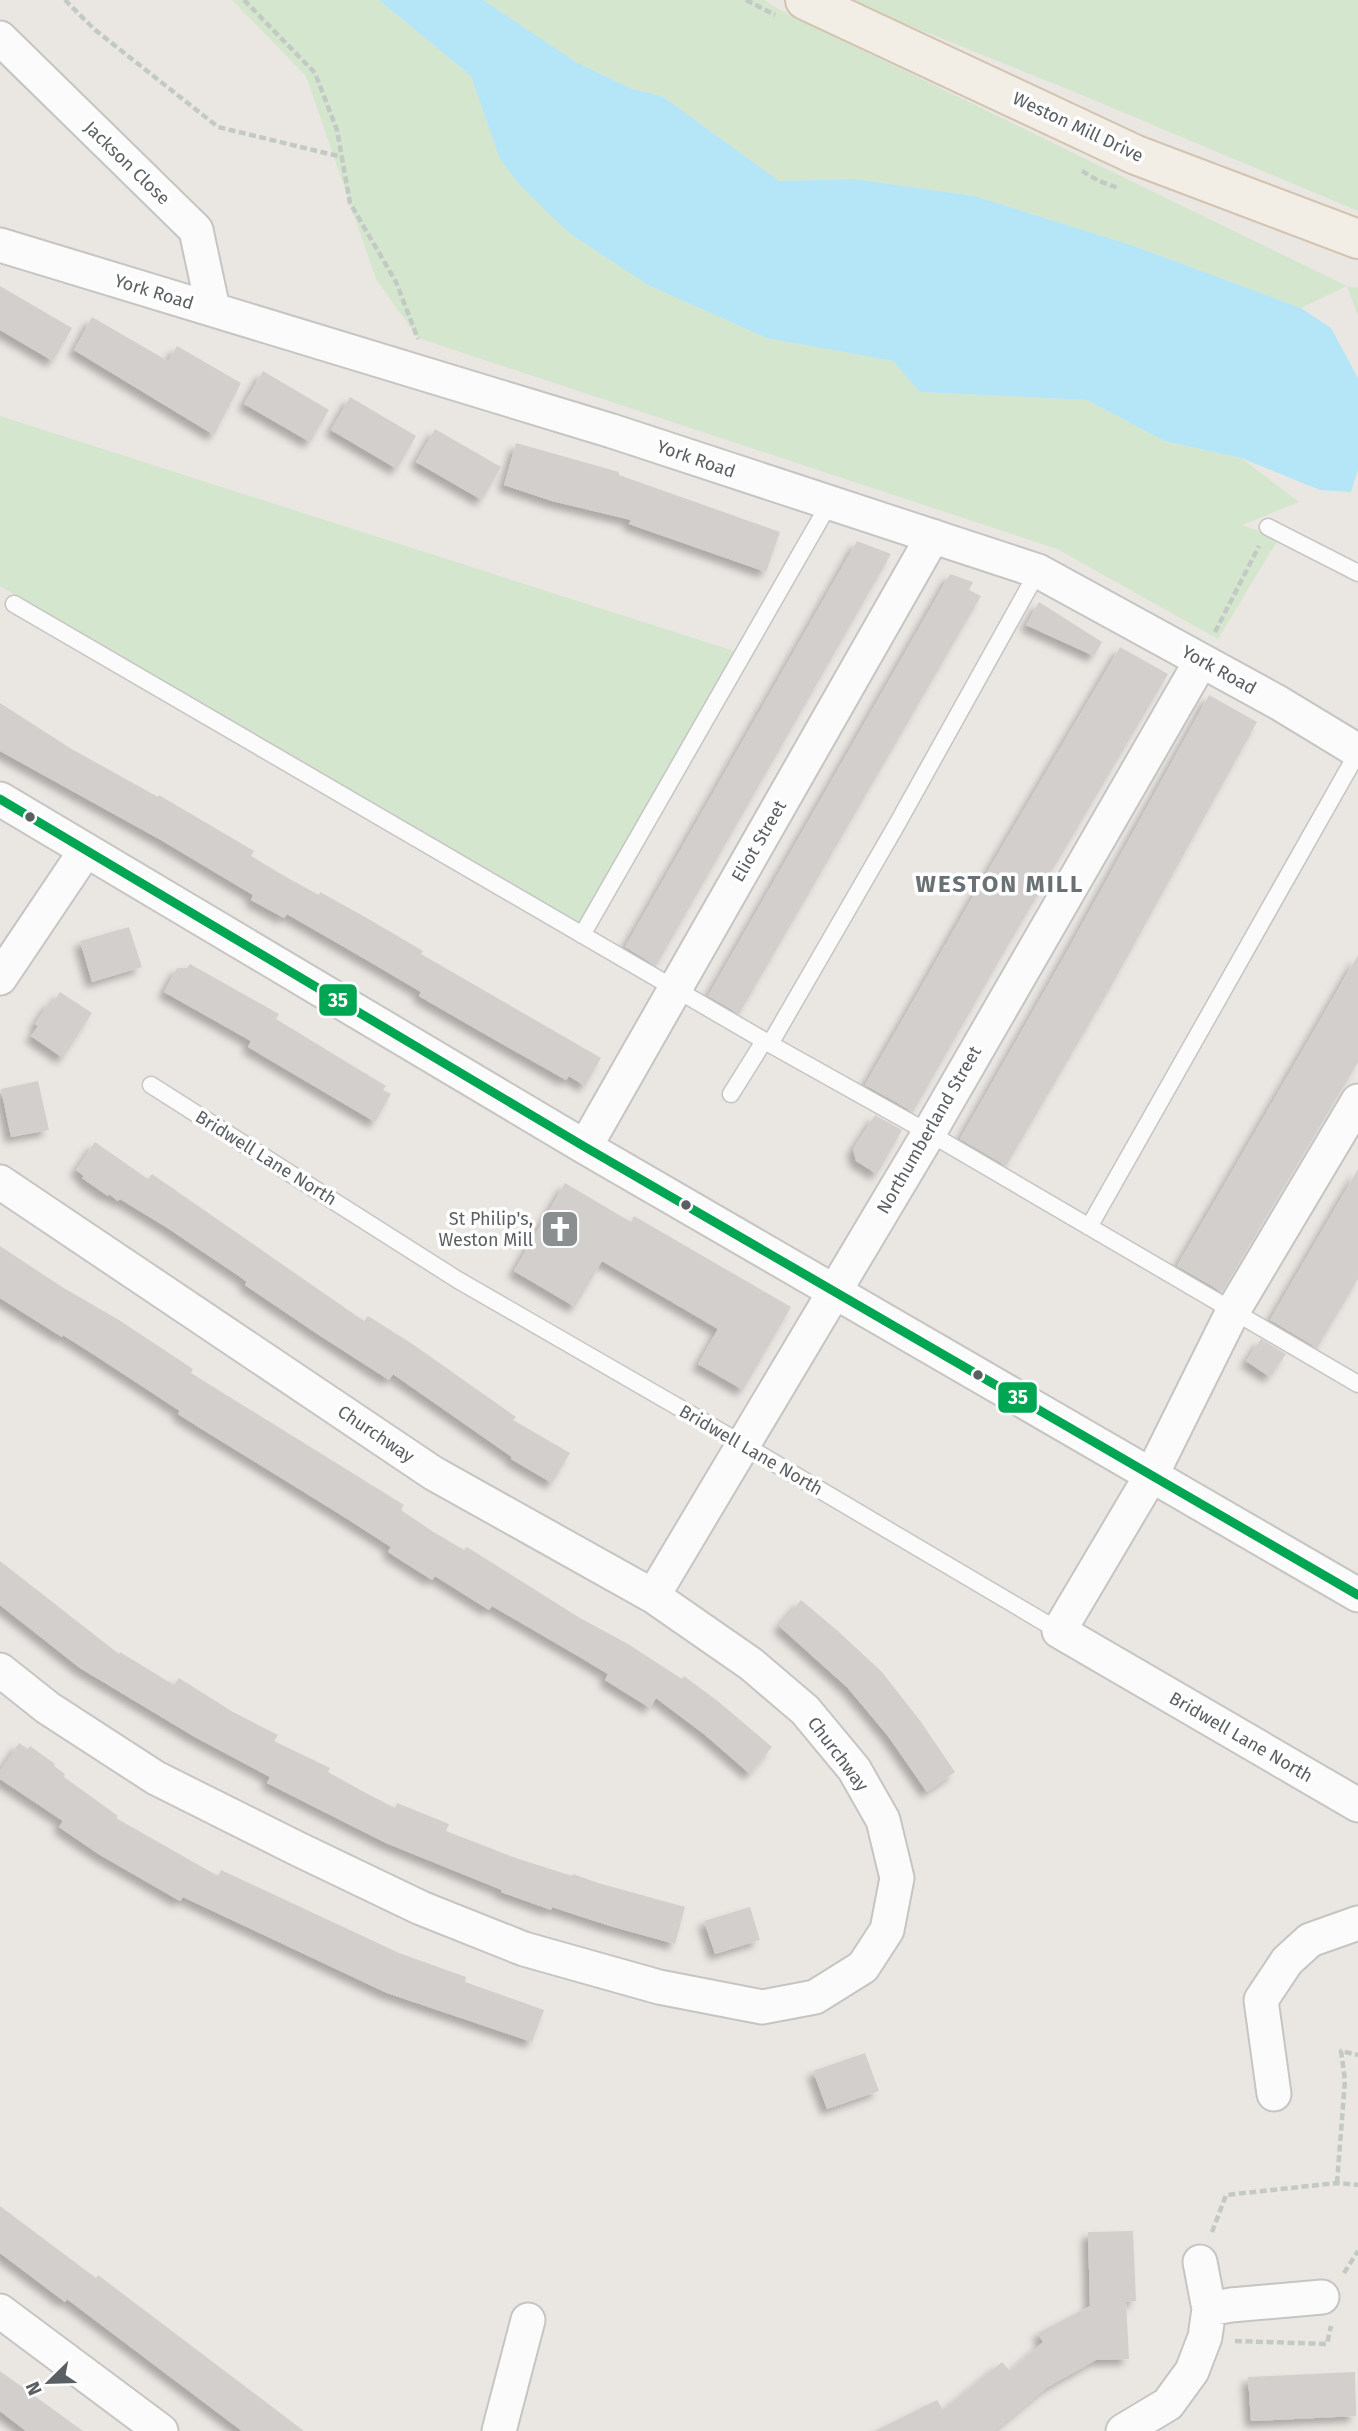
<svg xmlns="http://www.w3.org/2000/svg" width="1358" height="2431" viewBox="0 0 1358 2431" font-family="'Fira Sans',sans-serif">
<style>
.green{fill:#d4e6cd}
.water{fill:#b5e6f7}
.building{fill:#d2cfcd;filter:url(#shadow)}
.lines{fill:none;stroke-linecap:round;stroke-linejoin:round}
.service-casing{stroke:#c5c5c4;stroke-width:19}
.minor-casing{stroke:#c5c5c4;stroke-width:37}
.primary-casing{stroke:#d3c3b0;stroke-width:42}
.path{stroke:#c3c9c5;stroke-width:4.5;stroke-dasharray:7 3.5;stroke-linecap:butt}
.service{stroke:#fcfbfb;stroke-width:16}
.minor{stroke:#fcfbfb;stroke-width:33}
.primary{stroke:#f2eee6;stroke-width:38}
.bus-1-casing{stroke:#fff;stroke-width:14}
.bus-1{stroke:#00a651;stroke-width:9}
.bus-dot{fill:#595f62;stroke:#fff;stroke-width:2.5}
.labels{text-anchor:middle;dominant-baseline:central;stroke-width:7;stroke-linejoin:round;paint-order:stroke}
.street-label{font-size:18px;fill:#595f62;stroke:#fff}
.poi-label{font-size:18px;fill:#595f62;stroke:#fff;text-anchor:end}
.district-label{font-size:24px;font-weight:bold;letter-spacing:2px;fill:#6a7174;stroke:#fff}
.line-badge{stroke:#fff;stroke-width:2.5}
.badge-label{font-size:19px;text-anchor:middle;font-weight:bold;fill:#fff}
</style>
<defs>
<filter id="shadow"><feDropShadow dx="-6" dy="6" stdDeviation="3.5" flood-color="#0004"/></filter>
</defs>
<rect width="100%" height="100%" fill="#eae7e3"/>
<path class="green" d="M232,0H379L471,76L499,157L569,233L648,285L766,338L893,361L920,392L1087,400L1164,441L1241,458L1299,502L1242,525L1279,538L1218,639L1057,549L418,338L376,279L306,76Z
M483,0H764L780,10L1347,286L1358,288V316L1347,286L1301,308L1134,246L975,196L854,179L779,181L662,96L632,89L576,62Z
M846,0H1358V211L1077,93Z
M0,416L737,652L580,923L0,586Z"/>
<path class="water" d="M379,0H483L576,62L632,89L662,96L779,181L854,179L975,196L1134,246L1301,308L1331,328L1358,378V470L1351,492L1320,490L1241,458L1164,441L1087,400L920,392L893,361L766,338L648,285L569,233L518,183L499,157L471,76Z"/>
<path class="building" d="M0,286L72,328L53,361L0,330Z
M92,317L168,361L177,346L241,383L214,435L74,350Z
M263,371L329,410L310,442L244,404Z
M350,397L416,436L397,469L331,430Z
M435,429L501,467L482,500L416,462Z
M516,443L619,472V475L780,532L766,572L629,524L631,520L552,501L504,485Z
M857,541L891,554L656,966L625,947Z
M950,574L973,582L969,590L981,596L739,1014L708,996Z
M1039,602L1102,642L1094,656L1026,625Z
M1120,647L1168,674L1004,952L913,1112L865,1085L983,879Z
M1209,695L1257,722L1109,990L1006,1166L960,1139L1064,957Z
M0,703L70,748L158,797L159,795L254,851L251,856L286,877L319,895L320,892L365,917L423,951L421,954L601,1058L585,1086L569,1076L566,1080L476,1029L419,996L421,992L365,959L287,914L284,918L251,900L253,895L161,840L0,751Z
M129,927L142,967L92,982L80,941Z
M1358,955V1062L1222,1292L1177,1266Z
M190,964L279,1014L276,1019L386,1086L383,1090L391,1094L375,1122L248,1047L251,1041L164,992L177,968H187Z
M60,992L92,1013L63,1058L31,1036L38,1026L35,1024L50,1001L53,1003Z
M38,1081L49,1130L11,1137L1,1089Z
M875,1115L902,1130L877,1174L856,1161L853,1149Z
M95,1142L148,1179L152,1174L364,1321L368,1316L411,1343L516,1417L513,1420L570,1453L552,1483L511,1459L512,1457L393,1374L389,1380L316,1333L245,1285L247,1282L239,1276L166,1227L120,1199L118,1201L109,1194L108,1196L82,1178L84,1176L76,1170Z
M1358,1169V1279L1317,1348L1270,1320Z
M565,1183L631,1222L634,1216L791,1307L743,1390L698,1364L718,1329L602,1261L575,1307L514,1271Z
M0,1246L62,1287L119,1320L193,1369L191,1373L404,1505L401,1510L432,1531L464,1550L467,1547L580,1618L628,1644L682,1679L684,1676L719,1702L772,1747L750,1774L704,1734L656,1698L650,1708L605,1680L608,1674L578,1656L492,1606L489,1610L435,1576L432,1580L388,1552L391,1547L338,1513L200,1428L178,1414L180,1411L96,1356L63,1335L62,1337L0,1298Z
M1261,1339L1286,1354L1270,1377L1246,1361Z
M0,1561L119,1654L120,1652L174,1685L179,1678L233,1712L278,1735L274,1741L330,1768L328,1772L364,1792L395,1808L397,1803L449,1824L446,1831L513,1857L572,1876L573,1874L598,1883L685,1907L675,1944L610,1926L552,1907L551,1910L501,1892L502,1890L386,1843L267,1783L270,1777L195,1737L80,1668L0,1605Z
M801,1600L839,1632L882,1672L921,1722L955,1772L927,1792L888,1736L848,1688L779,1626Z
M19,1743L28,1749L30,1746L55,1764L54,1766L65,1774L64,1777L118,1816L116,1818L218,1876L221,1870L399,1953L466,1977L465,1982L544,2010L532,2042L387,1993L183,1897L180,1901L100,1855L59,1827L63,1821L0,1779V1771Z
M750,1907L760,1940L715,1954L704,1921Z
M865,2053L879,2091L827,2109L813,2071Z
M0,2206L96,2278L98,2275L304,2431H242L67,2299L65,2302L0,2253Z
M1133,2231L1136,2301L1126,2302L1129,2359L1096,2360L1046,2388L994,2431H875L937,2400L943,2410L1002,2362L1010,2371L1043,2342L1038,2333L1090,2306L1088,2232Z
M0,2371L25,2389L83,2431H26L0,2411Z
M1355,2372L1356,2416L1251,2421L1248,2377Z"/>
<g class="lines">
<g class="service-casing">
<path id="service" d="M1268,527L1358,573
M14,604L770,1044L929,1133L1358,1384
M582,935L829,504
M770,1044L896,826L1038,571
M151,1085L458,1280L744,1445L1059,1631
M731,1094L764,1041
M1089,1227L1358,752"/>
</g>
<g class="minor-casing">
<path id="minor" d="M0,38L196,230L213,309
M0,245L612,431L1038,571L1279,703L1358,751
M0,799L585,1147L1358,1595
M0,978L86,850
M1358,1101L1233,1311L1152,1474L1059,1631L1358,1805
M585,1147L933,536
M0,1182L433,1473L653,1596L751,1664L805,1710L854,1769L883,1820L897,1878L887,1930L863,1967L815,1997L762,2007L659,1987L524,1949L421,1908L298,1849L156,1778L48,1708L0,1670
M653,1596L929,1133L1201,661
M1274,2094L1261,2000L1287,1961L1310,1940L1358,1923
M1209,2309L1231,2305L1322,2297
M0,2311L161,2431
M499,2431L528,2320
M1123,2431L1168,2404L1192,2371L1205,2337L1209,2309L1200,2262"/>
</g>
<g class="primary-casing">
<path id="primary" d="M805,0L1136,155L1358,239"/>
</g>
<path class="path" d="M65,0L94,29L218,127L342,157
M244,0L315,73L337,130L350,203L396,282L418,339
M746,0L775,15
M1082,171L1099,181L1118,188
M1215,632L1259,546
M1337,2183L1345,2080L1341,2051L1358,2055
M1212,2232L1226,2195L1337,2183L1358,2185
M1344,2273L1358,2251
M1235,2341L1327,2344L1331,2326"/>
<use href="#service" class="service"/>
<use href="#minor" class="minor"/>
<use href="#primary" class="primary"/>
<g class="bus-1-casing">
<path id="bus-1" d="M0,799L585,1147L1358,1595"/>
</g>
<use href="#bus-1" class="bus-1"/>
</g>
<defs>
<g id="church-square" transform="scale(2.0125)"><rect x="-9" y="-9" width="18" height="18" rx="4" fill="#8c8f8f" stroke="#fff"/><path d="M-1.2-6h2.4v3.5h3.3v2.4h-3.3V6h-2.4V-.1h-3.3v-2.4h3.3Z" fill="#fff"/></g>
</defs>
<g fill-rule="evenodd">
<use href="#church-square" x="560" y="1229"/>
</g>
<g class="bus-dot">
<circle cx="30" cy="817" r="6"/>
<circle cx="686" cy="1205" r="6"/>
<circle cx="978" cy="1375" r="6"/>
</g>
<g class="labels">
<g class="street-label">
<text transform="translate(1078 127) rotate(25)">Weston Mill Drive</text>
<text transform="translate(127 163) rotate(44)">Jackson Close</text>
<text transform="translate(154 292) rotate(17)">York Road</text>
<text transform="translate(696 459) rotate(19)">York Road</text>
<text transform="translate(1219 670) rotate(29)">York Road</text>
<text transform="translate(759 841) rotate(-60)">Eliot Street</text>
<text transform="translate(929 1130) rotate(-60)">Northumberland Street</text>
<text transform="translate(266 1158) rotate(32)">Bridwell Lane North</text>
<text transform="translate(376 1434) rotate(34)">Churchway</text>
<text transform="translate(751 1450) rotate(30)">Bridwell Lane North</text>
<text transform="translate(1241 1737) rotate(30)">Bridwell Lane North</text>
<text transform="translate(838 1754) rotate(53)">Churchway</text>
</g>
<g class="poi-label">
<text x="533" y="1219">St Philip's,<tspan x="533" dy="21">Weston Mill</tspan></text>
</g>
<g class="district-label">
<text x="1000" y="884">WESTON MILL</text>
</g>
</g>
<g class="line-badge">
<rect x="318" y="983" width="40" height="34" rx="7" fill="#00a651"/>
<rect x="997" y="1381" width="41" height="33" rx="7" fill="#00a651"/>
</g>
<g class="badge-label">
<text x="338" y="1007">35</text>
<text x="1018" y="1404">35</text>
</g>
<g transform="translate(49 2382) rotate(247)" stroke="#ffffff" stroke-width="5" paint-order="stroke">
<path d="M0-5L12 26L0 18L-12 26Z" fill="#595f62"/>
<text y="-10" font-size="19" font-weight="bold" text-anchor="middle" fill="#595f62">N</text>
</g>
</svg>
